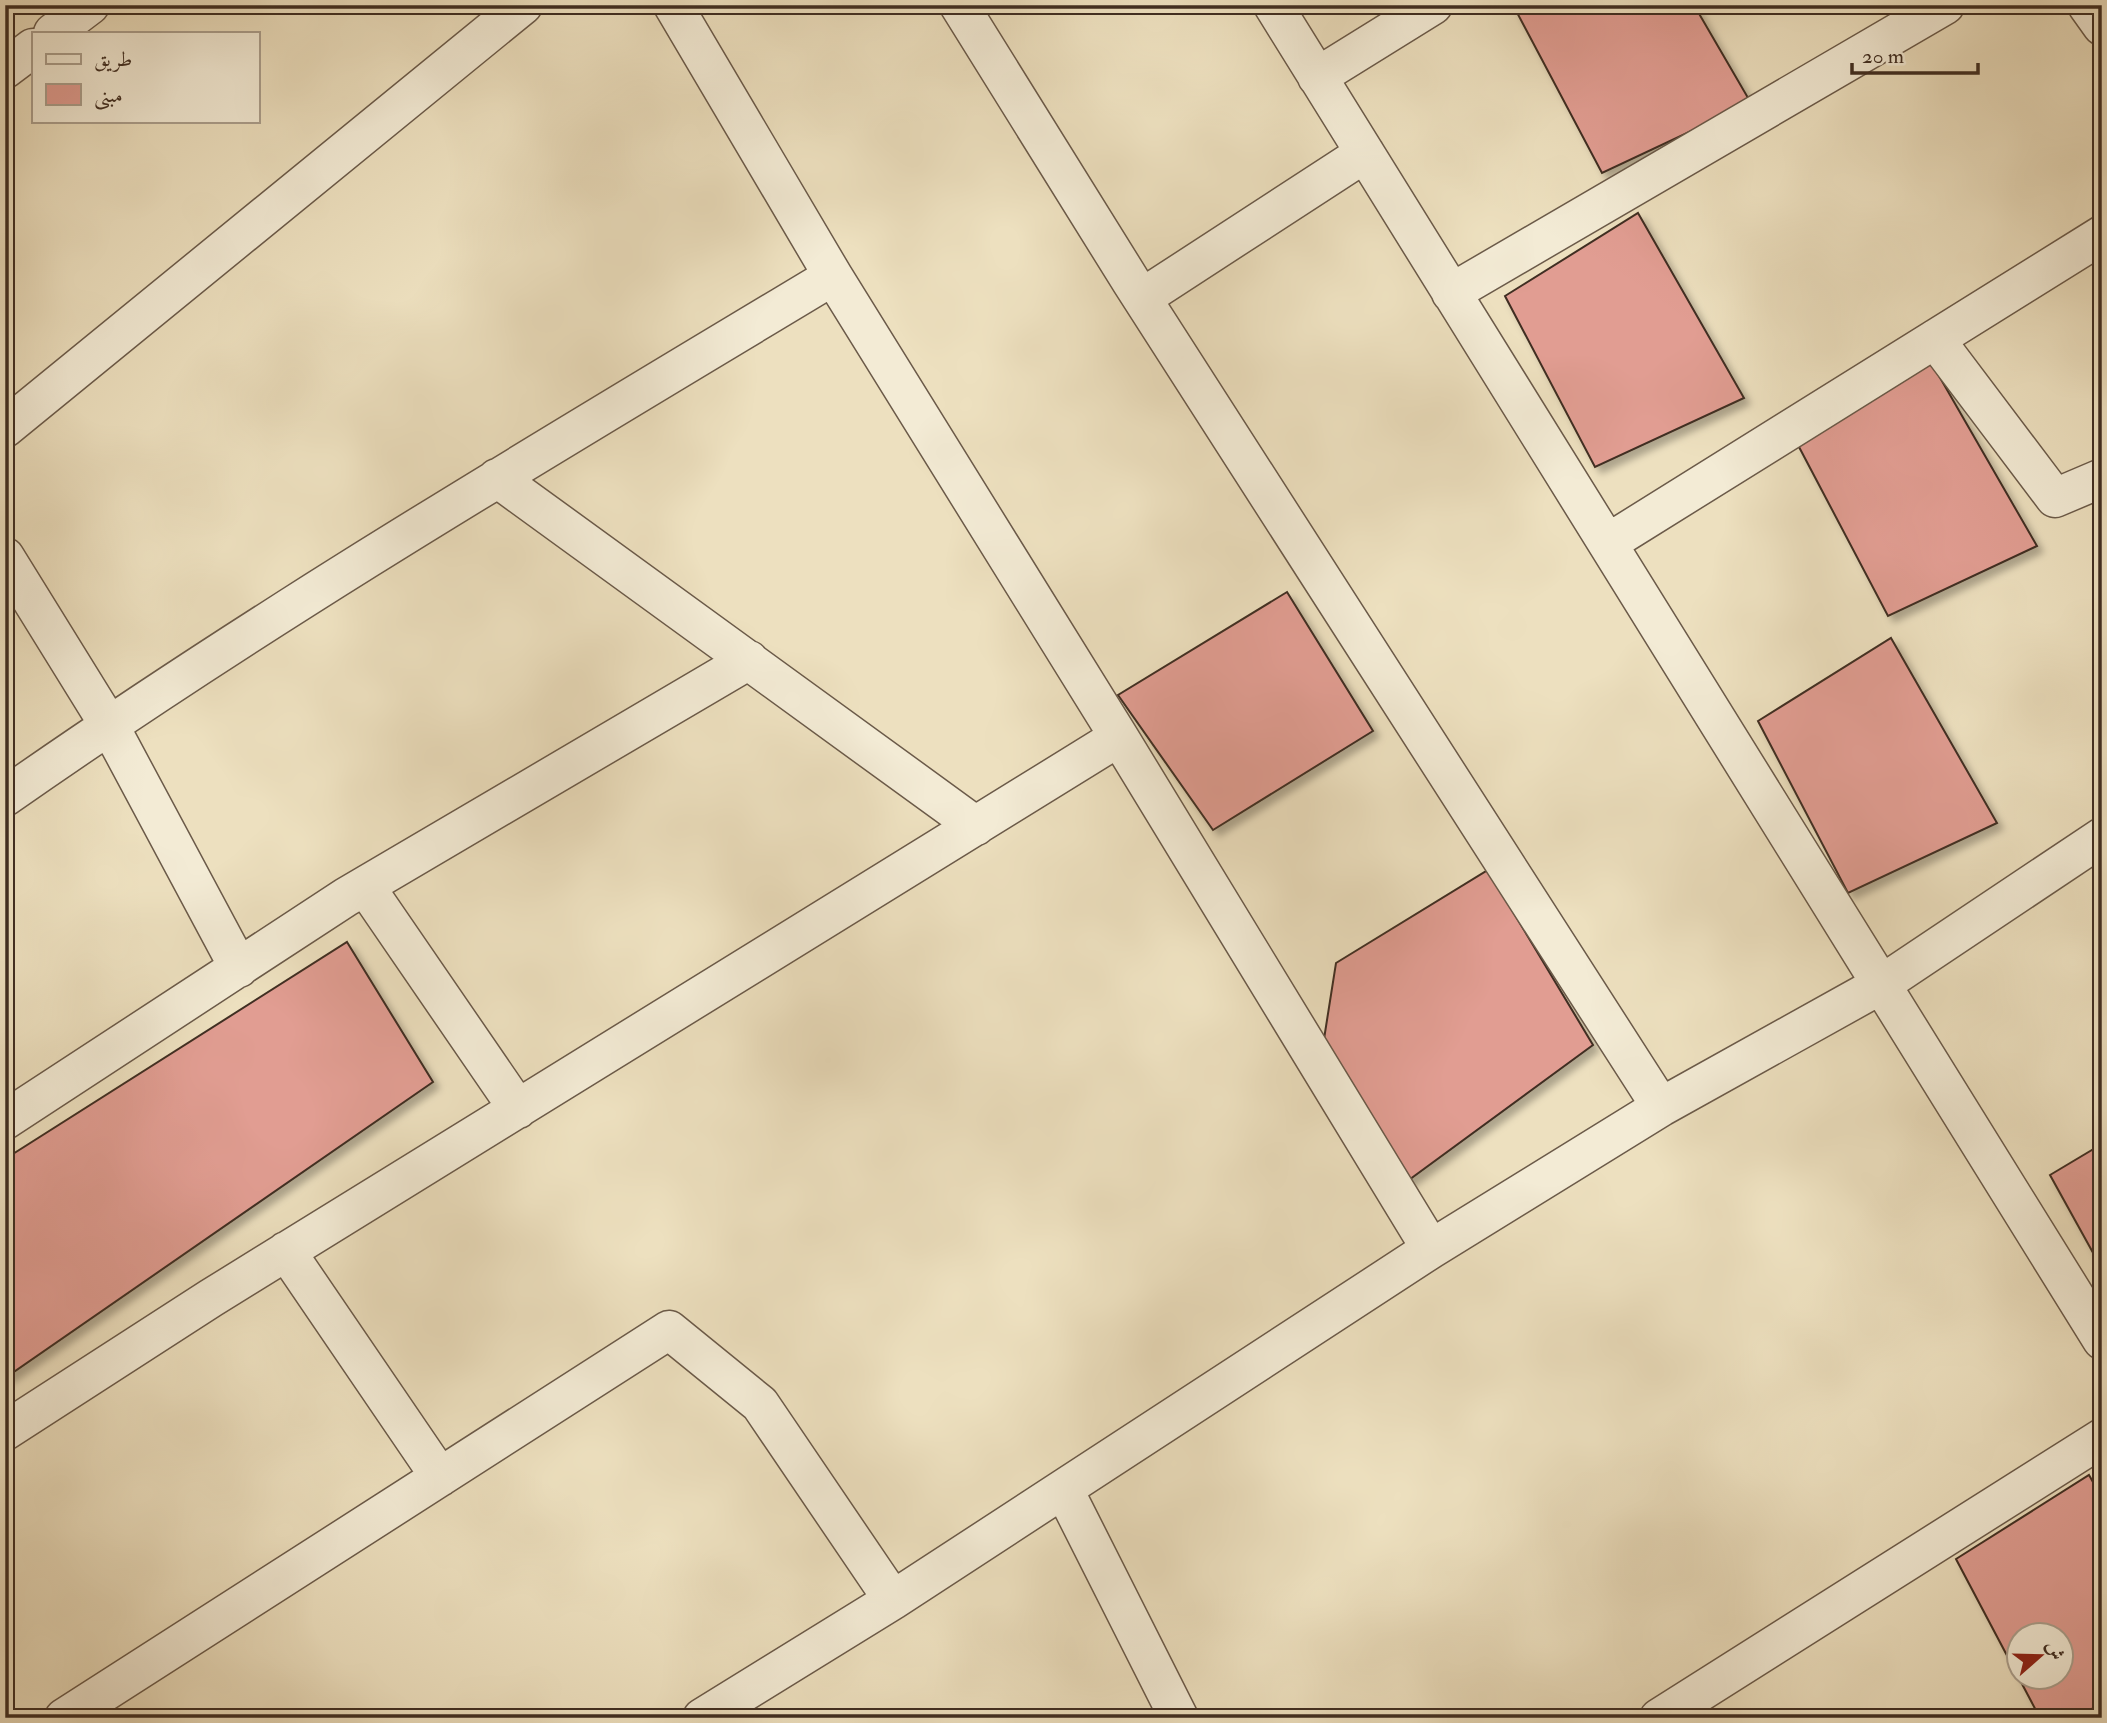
<svg xmlns="http://www.w3.org/2000/svg" width="2107" height="1723" viewBox="0 0 2107 1723" font-family="'IM FELL Double Pica',Amiri,serif">
<style>
.building{fill:#e19d92;stroke:#402e22;stroke-width:2;fill-rule:evenodd;filter:url(#shadow)}
.lines{fill:none;stroke-linecap:round;stroke-linejoin:round}
.minor-casing{stroke:#6b5a49;stroke-width:41}
.minor{stroke:#f3ebd5;stroke-width:38}
</style>
<defs>
<filter id="shadow"><feDropShadow dx="6" dy="6" stdDeviation="3.5" flood-color="#0004"/></filter>
</defs>
<rect width="100%" height="100%" fill="#ede0bf"/>
<filter id="stains"><feTurbulence type="fractalNoise" baseFrequency=".00286" numOctaves="4"/><feColorMatrix values="0 0 0 0 .2 0 0 0 0 .09 0 0 0 0 .02 0 0 0 .5 -.17"/></filter>
<radialGradient id="worn" r=".72"><stop offset=".6" stop-color="#630" stop-opacity="0"/><stop offset="1" stop-color="#630" stop-opacity=".3"/></radialGradient>
<path class="building" d="M1513,5H1694L1751,103L1602,173Z
M1638,213L1744,398L1595,467L1505,296Z
M1931,362L2037,546L1888,616L1798,445Z
M1287,592L1373,731L1213,830L1118,695Z
M1891,638L1997,823L1848,893L1758,721Z
M1488,870L1593,1045L1402,1185L1324,1039L1336,963Z
M347,942L433,1082L5,1378V1159Z
M2102,1144V1269L2050,1175Z
M2089,1475L2102,1498V1704L2073,1718H2040L1956,1559ZM2020,1636H2062V1678H2020Z"/>
<g class="lines">
<g class="minor-casing">
<path id="minor" d="M673,5L833,276L1119,737L1431,1249
M959,5L1132,283L1661,1107
M1273,5L2102,1340
M2087,5L2102,26
M53,33L90,5
M5,69L33,48
M1317,77L1433,5
M1451,293L1945,5
M1142,298L1365,153
M1935,339L2055,498L2102,478
M5,428L523,5
M497,478L976,826
M1608,543L2102,235
M5,557L109,725L239,968
M5,797C272,610 554,444 833,276
M365,886L518,1109
M5,1120L346,897L749,660
M286,1251L440,1477
M5,1431L211,1298L1119,737
M1064,1490L1179,1718
M64,1718L669,1330L760,1404L893,1600
M702,1718L893,1600L1431,1249L1661,1107L1882,984L2102,837
M1659,1718L2102,1438"/>
</g>
<use href="#minor" class="minor"/>
</g>
<rect width="2107" height="1723" fill="none" stroke="#ede0bf" stroke-width="28"/>
<rect x="7" y="7" width="2093" height="1709" fill="none" stroke="#402e22" stroke-width="3.5"/>
<rect x="14" y="14" width="2079" height="1695" fill="none" stroke="#402e22" stroke-width="2"/>
<rect x="32" y="32" width="228" height="91" fill="#f3ebd5" stroke="#ab9f8d" stroke-width="2"/>
<rect x="46" y="54" width="35" height="10" fill="#f3ebd5" stroke="#ab9f8d" stroke-width="2"/>
<text x="94" y="66" font-size="21" fill="#402e22">طريق</text>
<rect x="46" y="84" width="35" height="21" fill="#e19d92" stroke="#ab9f8d" stroke-width="2"/>
<text x="94" y="102" font-size="21" fill="#402e22">مبنى</text>
<g transform="translate(2040 1656) rotate(70)"><circle r="33" fill="#f3ebd5" stroke="#ab9f8d" stroke-width="2"/>
<path d="M0-5L12 26L0 18L-12 26Z" fill="#8f2418"/>
<text y="-10" font-size="19" font-weight="bold" text-anchor="middle" fill="#402e22">ش</text>
</g>
<path d="M1852 63v10h126v-10" fill="none" stroke="#402e22" stroke-width="3.5"/>
<text x="1862" y="63" font-size="21" fill="#402e22" stroke="#f3ebd5" stroke-width="5" paint-order="stroke">20 m</text>
<rect width="100%" height="100%" filter="url(#stains)"/>
<rect width="100%" height="100%" fill="url(#worn)"/>
</svg>
